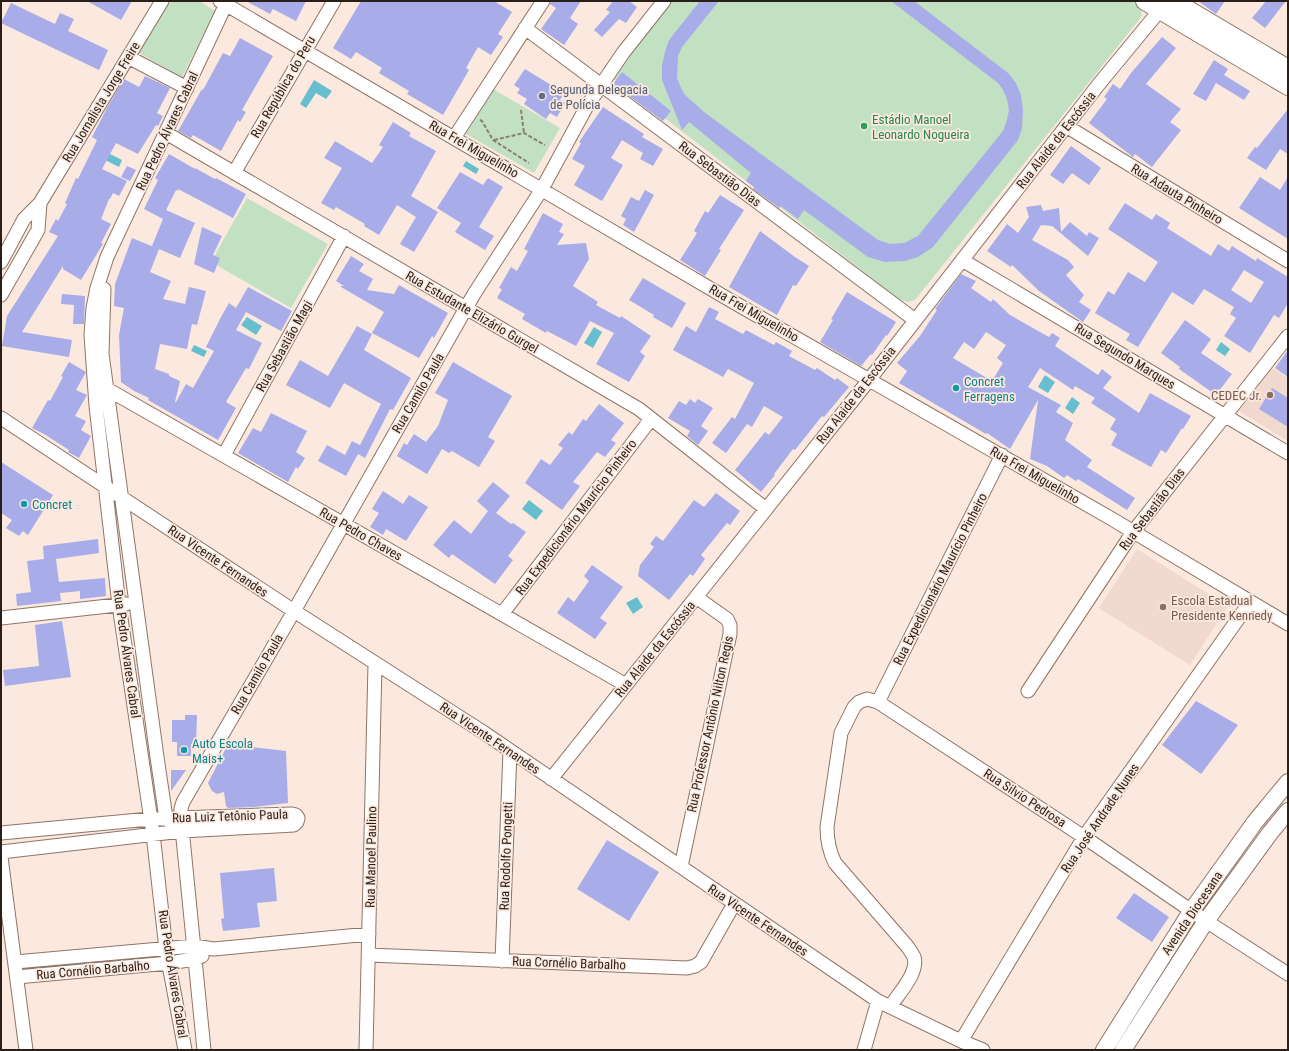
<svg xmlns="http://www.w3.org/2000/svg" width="1289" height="1051" viewBox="0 0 1289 1051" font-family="'Roboto Condensed',sans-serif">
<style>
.education{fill:#f1d9cf}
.green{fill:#c2e1c3}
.water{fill:#66bece}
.building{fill:#a8ace9;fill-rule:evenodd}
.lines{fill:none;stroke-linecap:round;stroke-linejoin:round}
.minor-casing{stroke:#907466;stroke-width:15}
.tertiary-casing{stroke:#907466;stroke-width:18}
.secondary-casing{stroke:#907466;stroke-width:20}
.path{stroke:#8b7c74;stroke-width:2;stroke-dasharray:4 2;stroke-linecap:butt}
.minor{stroke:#fff;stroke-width:13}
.tertiary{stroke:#fff;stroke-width:16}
.secondary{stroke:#fff;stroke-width:18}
.service-dot{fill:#5c6f8a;stroke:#fbe9df;stroke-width:1.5}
.leisure-dot{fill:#2e9e5b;stroke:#fbe9df;stroke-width:1.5}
.culture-dot{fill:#0f9aa8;stroke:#fbe9df;stroke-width:1.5}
.education-dot{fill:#8d6e63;stroke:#fbe9df;stroke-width:1.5}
.labels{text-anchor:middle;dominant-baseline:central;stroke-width:3.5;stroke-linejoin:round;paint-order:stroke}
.street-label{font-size:13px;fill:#291e18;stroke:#fbe9df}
.service-label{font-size:13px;fill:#4e5e75;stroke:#fbe9df;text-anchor:start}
.leisure-label{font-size:13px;fill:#27864d;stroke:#fbe9df;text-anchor:start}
.culture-label{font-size:13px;fill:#0d838f;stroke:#fbe9df;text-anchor:start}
.education-label{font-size:13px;fill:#785e54;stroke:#fbe9df;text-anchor:end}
</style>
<rect width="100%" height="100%" fill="#fbe9df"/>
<path class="education" d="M1272,368L1288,378V441L1239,411Z
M1137,549L1228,606L1190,665L1099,608Z"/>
<path class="green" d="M171,1H199L215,11L182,77L139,53Z
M672,1H1132L1140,6L1142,16L915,300L908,302L900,300L613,78Z
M493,89L560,128L534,173L466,134Z
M247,198L328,244L291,308L211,262Z"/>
<path class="water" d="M314,80L332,91L326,99L316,93L306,108L300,104Z
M108,153L122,160L119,167L105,160Z
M466,161L479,169L476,174L463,166Z
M247,317L262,326L256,335L241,325Z
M594,327L602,332L593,348L584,343Z
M1221,342L1230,349L1225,356L1216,350Z
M194,345L207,351L204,357L191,351Z
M1045,375L1055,382L1048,393L1038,387Z
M1072,397L1080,403L1073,414L1065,408Z
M529,500L543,511L536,520L522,509Z
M637,597L643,607L633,614L626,603Z"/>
<path class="building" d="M87,1H132L121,20Z
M246,1H306L296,21L273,9L270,14Z
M361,1H494L512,12L498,34L503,37L491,55L478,47L466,68L469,70L443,115L407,94L409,91L379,73L382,68L356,52L351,59L333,48Z
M551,1H581L570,18L578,24L564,45L541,29L556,8L550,4Z
M613,1H629L637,7L626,23L619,19L602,37L594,30L610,12L606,10Z
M700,1H719L682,47L678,56L677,78L681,88L685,95L704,112L878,240L890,244L904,243L918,236L1003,131L1007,120L1009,110L1007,99L1003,90L998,83L891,1H914L1008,73L1016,83L1021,95L1023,110L1022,128L1018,140L933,247L918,257L905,261L885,262L868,257L804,210L798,219L781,206L779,208L753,189L754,187L746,181L751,173L689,122L682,130L662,80V65L665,52L669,40Z
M1198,1H1225L1216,14Z
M1266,1H1286L1265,28L1252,18Z
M11,3L55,24L60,13L74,19L68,31L108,50L99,70L1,23Z
M1162,37L1176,48L1146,84L1181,109L1170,122L1181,130L1152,167L1135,154L1133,157L1089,123L1107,99L1104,97L1113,84L1120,89L1131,73Z
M240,38L273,56L242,110L246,112L240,122L238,120L221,151L193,135L191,138L178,131L202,89L203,90L223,53L230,56Z
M1214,60L1228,69L1224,75L1250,91L1244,100L1216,83L1206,101L1193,94Z
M525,69L564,93L560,100L565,103L557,117L550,113L546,119L524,104L527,99L517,93L520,89L514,85Z
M622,72L671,111L663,121L613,84Z
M145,76L170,88L157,113L163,116L158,126L156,125L138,154L116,143L102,169L127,181L119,196L113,193L110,199H109L101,219L111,224L101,243L103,244L81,280L63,269V266L22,332L72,340L69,357L2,346L7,316L58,236L49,232L56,219L58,221L67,204L65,203L76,178L78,179L97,140L92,137L107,108L124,79L139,87Z
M603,107L644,134L642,137L663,149L653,166L640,159L643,153L622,140L611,158L623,165L602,201L574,185L585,166L572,159L581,143L579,142Z
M1288,109V154L1280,149L1266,170L1247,158L1255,147L1257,148Z
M393,122L411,133L409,136L436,151L411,196L438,212L414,252L400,244L416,217L397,205L379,235L364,226L365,224L336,207L334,210L321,203L342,168L324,158L335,141L372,163L383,147L379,145Z
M1071,146L1101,168L1089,185L1072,173L1063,184L1050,175Z
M169,154L195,169V168L215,179L216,178L246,194L233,218L178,189V191L176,190L166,210L195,223L180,258L152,246L163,219L144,209L158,180L155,178Z
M127,166L136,170L130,181L121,177Z
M460,172L483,185L488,178L503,187L479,227L494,236L485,250L455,232L461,223L437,208Z
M1260,177L1280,190L1288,177V239L1239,208Z
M645,190L654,195L634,232L623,225L626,219L621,216L631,197L639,201Z
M720,195L744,210L719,249L721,250L705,276L680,260L697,233L694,231L705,211L708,213Z
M1125,203L1152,220L1156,214L1170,223L1167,228L1211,256L1218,244L1229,251L1232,246L1256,261L1257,258L1288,277V303L1279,318L1274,315L1250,353L1224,336L1236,318L1230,314L1234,307L1204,289L1193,305L1172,292L1138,347L1126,340L1130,334L1095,313L1108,291L1114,295L1128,272L1145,282L1158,262L1108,229ZM1244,270L1264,282L1251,303L1231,290Z
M1041,205L1043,211L1059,208L1061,232L1070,222L1087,236L1089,232L1099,238L1088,256L1052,226L1041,225L1032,240L1068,260L1074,267L1066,275L1084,295L1079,302L1091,310L1083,322L1039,291L1012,265L1011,267L987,251L1007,224L1018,233L1029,217L1026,207Z
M543,213L563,224L559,232L564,234L557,245L586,243L589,259L573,286L598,302L596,305L620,318L621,316L651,336L640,352L645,356L629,382L596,364L614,333L590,321L576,346L547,331L546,333L522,319L525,314L497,298L502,289L499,288L511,267L517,271L528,251L524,249Z
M202,227L222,236L213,255L220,258L214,273L194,264Z
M760,231L795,257L809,266L796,286L793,285L777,315L729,287Z
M132,238L159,249L150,272L171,281L163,299L185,304L189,287L206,291L197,325L192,324L187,349L160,344L155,369L169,374V376L180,381L175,402H176L186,384L193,388L214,351L206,347L221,317L229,303L236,308L248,287L292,311L281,331L246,312L236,330L262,343L249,369L246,368L226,402L236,408L218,440L148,400L149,398L134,391L121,382L119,335L124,308L114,306L115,284Z
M351,256L364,264L359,271L373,279L367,290L394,294L399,285L448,313L434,338L432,336L419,358L372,333L384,312L341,287V286H344L336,281Z
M961,274L976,281L971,288L991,302L993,299L1010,315L1049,337L1052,333L1060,338L1055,346L1098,375L1102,369L1112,377L1103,388L1139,413L1150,393L1191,416L1183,429L1182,428L1166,453L1161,450L1151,467L1111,445L1117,434L1110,429L1116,419L1091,403L1095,398L1075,386L1073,390L1040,368L1028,387L1061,405L1056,412L1073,423L1065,440L1092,460L1087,467L1135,498L1127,510L1078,479L1076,481L1067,475L1064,478L1047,466L1030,459L1038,400L1010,449L987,433L986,434L899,383L907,371L897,363L920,336L937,310L935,309ZM986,332L1006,345L997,358L1003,363L992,381L953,358L964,342L974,349Z
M643,278L686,303L672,328L653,317L654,315L629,300Z
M847,292L896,322L887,336L886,335L872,355L871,354L861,366L820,342L833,320L831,319Z
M62,294L85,296L84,324H73L74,305L61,304Z
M709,307L719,312L715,319L743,334L746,330L774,345L776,342L792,351L789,356L815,370L817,368L835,380L837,378L849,387L824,417L822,416L795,450L793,449L774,474L775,475L761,492L735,470L765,432L769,435L783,417L764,406L752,427L747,424L726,453L712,443L732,417L735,419L754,383L728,369L723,377L673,350L686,326L696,332Z
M1185,320L1211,339L1201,353L1232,374L1216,395L1179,369L1180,367L1161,353Z
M357,326L372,334L364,350L411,378L393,410L390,409L365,458L358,454L346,476L318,461L327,445L345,455L352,441L360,445L381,404L344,383L330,408L286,385L300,360L328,376Z
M1288,350V377L1275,368Z
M69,362L86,372L76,390L87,395L75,416L86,421L81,430L91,436L79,458L68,452L69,450L44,434L32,428L48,400L50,401L63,377L61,376Z
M453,362L512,396L488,437L495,441L479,467L452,451L449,453L442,449L427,474L397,456L404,443L407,445L414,434L426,442L438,426L448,400L435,393Z
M1272,388L1288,398V427L1259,409Z
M690,399L695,403L698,399L713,408L701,426L708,431L698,445L687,436L690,431L668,418L679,401L686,405Z
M599,404L624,423L611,440L616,443L605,457L597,452L573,482L580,486L562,510L525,483L541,459L550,465L563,448L558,445L569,432L572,435L583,419L586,421Z
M271,413L307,431L296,452L305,458L298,469L296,467L288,482L238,453L253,428L261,432Z
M1,462L53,495L28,535L23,531L19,536L6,528L12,520L1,513Z
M493,482L510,496L496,513L511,524L513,523L526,532L508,556L513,560L495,584L452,554L449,558L433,545L454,520L471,534L488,511L477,501Z
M383,491L403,504L409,495L428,507L406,541L386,529L383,535L370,527L379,513L372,509Z
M716,493L740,511L730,525L727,523L701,555L705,559L693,576L690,574L669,600L638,576L640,565L654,547L650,544L656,536L663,541L694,500L704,507Z
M98,539L99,553L56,559L59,582L105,578L106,596L80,599V591L60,593L61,601L17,606L16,594L31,592L27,561L44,559L43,546Z
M592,565L623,587L600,618L607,623L595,639L557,613L568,597L574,602L589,581L584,576Z
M62,621L71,677L5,686L3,670L39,666L35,625Z
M1196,701L1238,725L1201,774L1162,745Z
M185,715H197L196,744H191V756H177V742H172V720H185Z
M228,744L286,751L288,803L254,807L228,808L226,806L224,792L217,794L212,791L208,783Z
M171,770H186L171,791Z
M607,840L659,872L629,921L577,889Z
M274,868L277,901L257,903L260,927L223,931L221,919L224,918L220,873Z
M1134,893L1169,917L1152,942L1116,918Z"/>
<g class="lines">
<g class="minor-casing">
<path id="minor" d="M220,1L735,303L1112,519L1288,624
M525,28L915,320
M128,57L187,88
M1066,126L1288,261
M166,133L639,409L766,509
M454,138L543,1
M234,173L334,1
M962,260L1288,453
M1,262L24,219L40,203L162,1
M104,289L102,354L157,757L166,818L173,824
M1,295L38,230L40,203
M95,390L107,389L626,685
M1,418L294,611L483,732L878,1001L961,1041L983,1050
M224,455L344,236
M502,614L651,419
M1,618L126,604
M1028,691L1133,532L1288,336
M878,702L1002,455
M551,779L869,380L1099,84L1160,10
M1,833L150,819L292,814L296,815L298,818L297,822L294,825L182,831L1,852
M1,857L26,1050
M681,867L730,634V625L727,619L696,597
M369,955L687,968L695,966L701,962L734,904
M502,961L510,751
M15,962L194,946L214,949L369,934
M17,977L169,963L195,959L202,956
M890,1007C898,994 919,973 914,957C912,953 909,949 907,946L835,863C829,851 827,841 827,827L841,733L854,707L859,702L867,699L878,702L1084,837L1206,921L1288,974
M961,1041L1084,837L1250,602
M185,1050L166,949L153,834L119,605L96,406L91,335L93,308L97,288L107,257L226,4
M204,1050L181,818V809L183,802L294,611L474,294L542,189L587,106L623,53L664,1
M366,1050L375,664
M864,1050L878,1001"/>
</g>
<g class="tertiary-casing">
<path id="tertiary" d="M1104,1050L1192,910L1255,822L1288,782
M1123,1050L1206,921L1270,833L1288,811"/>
</g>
<g class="secondary-casing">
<path id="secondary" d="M1145,1L1288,86
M1173,1L1288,69"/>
</g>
<path class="path" d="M521,110L524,133
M480,120L482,121L493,140L529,163
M494,140L524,133L545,145"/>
<use href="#minor" class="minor"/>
<use href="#tertiary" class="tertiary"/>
<use href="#secondary" class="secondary"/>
</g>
<circle class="service-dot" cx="542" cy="96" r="4"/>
<circle class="leisure-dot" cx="864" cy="126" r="4"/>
<g class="culture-dot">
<circle cx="956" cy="388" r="4"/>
<circle cx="24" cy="504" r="4"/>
<circle cx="184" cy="750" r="4"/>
</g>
<g class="education-dot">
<circle cx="1270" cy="395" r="4"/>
<circle cx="1163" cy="607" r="4"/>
</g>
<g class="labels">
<g class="street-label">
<text transform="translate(283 87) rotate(-60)">Rua República do Peru</text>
<text transform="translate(101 102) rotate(-59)">Rua Jornalista Jorge Freire</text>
<text transform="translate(167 131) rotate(-65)">Rua Pedro Álvares Cabral</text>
<text transform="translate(1056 140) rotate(-52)">Rua Alaide da Escóssia</text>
<text transform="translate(474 149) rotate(30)">Rua Frei Miguelinho</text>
<text transform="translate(720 174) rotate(37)">Rua Sebastião Dias</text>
<text transform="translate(1177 194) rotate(31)">Rua Adauta Pinheiro</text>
<text transform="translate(472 312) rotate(30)">Rua Estudante Elizário Gurgel</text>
<text transform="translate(754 313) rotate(30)">Rua Frei Miguelinho</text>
<text transform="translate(284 346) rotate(-61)">Rua Sebastião Magi</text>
<text transform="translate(1125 356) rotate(31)">Rua Segundo Marques</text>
<text transform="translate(418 393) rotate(-60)">Rua Camilo Paula</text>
<text transform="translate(856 395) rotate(-52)">Rua Alaide da Escóssia</text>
<text transform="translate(1035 475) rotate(30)">Rua Frei Miguelinho</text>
<text transform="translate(1152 509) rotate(-53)">Rua Sebastião Dias</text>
<text transform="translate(576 517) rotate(-53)">Rua Expedicionário Maurício Pinheiro</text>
<text transform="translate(361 534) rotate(30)">Rua Pedro Chaves</text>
<text transform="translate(218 561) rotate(34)">Rua Vicente Fernandes</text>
<text transform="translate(940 579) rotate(-63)">Rua Expedicionário Maurício Pinheiro</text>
<text transform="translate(655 649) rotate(-51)">Rua Alaide da Escóssia</text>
<text transform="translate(127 654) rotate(82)">Rua Pedro Álvares Cabral</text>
<text transform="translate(257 674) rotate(-60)">Rua Camilo Paula</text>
<text transform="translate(710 724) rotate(-78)">Rua Professor Antônio Nilton Regis</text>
<text transform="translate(490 738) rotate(34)">Rua Vicente Fernandes</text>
<text transform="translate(1025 798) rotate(33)">Rua Silvio Pedrosa</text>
<text transform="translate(230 816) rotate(-2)">Rua Luiz Tetônio Paula</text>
<text transform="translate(1100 818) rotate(-56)">Rua José Andrade Nunes</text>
<text transform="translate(506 856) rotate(-88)">Rua Rodolfo Pongetti</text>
<text transform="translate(371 857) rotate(-89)">Rua Manoel Paulino</text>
<text transform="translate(1192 913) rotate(-56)">Avenida Diocesana</text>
<text transform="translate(758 920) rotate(34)">Rua Vicente Fernandes</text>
<text transform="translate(569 963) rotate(2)">Rua Cornélio Barbalho</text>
<text transform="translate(93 970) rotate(-5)">Rua Cornélio Barbalho</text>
<text transform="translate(173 974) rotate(81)">Rua Pedro Álvares Cabral</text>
</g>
<g class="service-label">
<text x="550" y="89">Segunda Delegacia<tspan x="550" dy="15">de Polícia</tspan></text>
</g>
<g class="leisure-label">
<text x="872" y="119">Estádio Manoel<tspan x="872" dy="15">Leonardo Nogueira</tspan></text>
</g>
<g class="culture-label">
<text x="964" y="381">Concret<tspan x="964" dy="15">Ferragens</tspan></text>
<text x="32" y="504">Concret</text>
<text x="192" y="743">Auto Escola<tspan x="192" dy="15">Mais+</tspan></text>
</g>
<g class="education-label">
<text x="1262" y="395">CEDEC Jr.</text>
<text x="1171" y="600" text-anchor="start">Escola Estadual<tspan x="1171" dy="15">Presidente Kennedy</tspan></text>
</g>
</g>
<rect width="1289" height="1051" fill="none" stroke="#291e18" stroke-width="4"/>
</svg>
